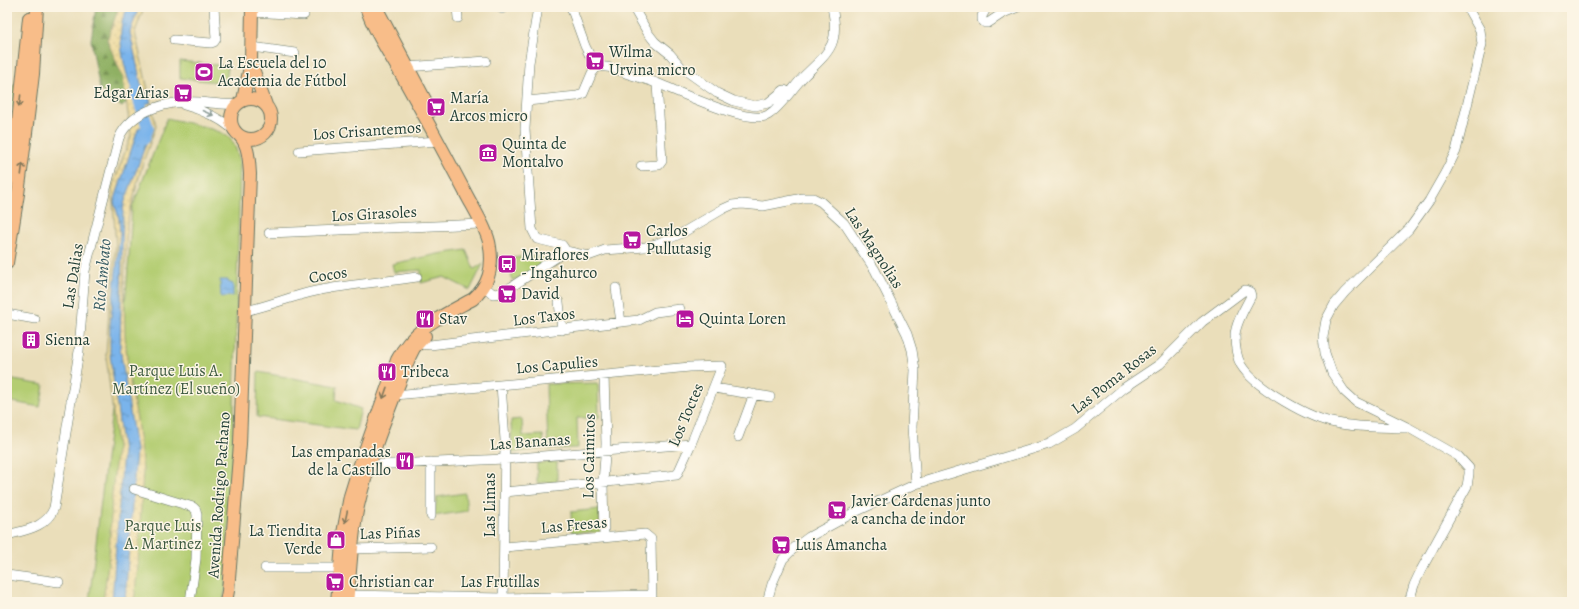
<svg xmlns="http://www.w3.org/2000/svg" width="1579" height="609" viewBox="0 0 1579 609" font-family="Alegreya,serif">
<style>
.green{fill:#b4cd72;stroke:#6a8553}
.forest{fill:url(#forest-firs);stroke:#57764c}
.sand{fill:url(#sand-dots);stroke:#868c69}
.water{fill:url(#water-ripples);stroke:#4c7890}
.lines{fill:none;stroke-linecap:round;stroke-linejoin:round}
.river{stroke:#7ab4eb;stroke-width:12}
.minor-casing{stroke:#667563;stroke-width:10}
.major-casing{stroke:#667563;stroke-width:14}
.minor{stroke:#fff;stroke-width:9}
.major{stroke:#f8bd89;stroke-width:12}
.oneway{stroke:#81775a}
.oneway2{stroke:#8f9e9a}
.labels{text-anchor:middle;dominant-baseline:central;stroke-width:3;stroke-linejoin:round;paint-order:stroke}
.poi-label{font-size:16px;fill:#1f3d34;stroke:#fcf5e5;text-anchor:start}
.street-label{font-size:16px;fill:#1f3d34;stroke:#fcf5e5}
.park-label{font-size:16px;fill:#3d5a40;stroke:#fcf5e5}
.water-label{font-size:17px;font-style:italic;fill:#365b62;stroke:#fcf5e5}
</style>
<defs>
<pattern id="forest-firs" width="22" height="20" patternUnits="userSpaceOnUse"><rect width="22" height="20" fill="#8fb064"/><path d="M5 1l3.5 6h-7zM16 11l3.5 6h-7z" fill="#749053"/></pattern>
<pattern id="sand-dots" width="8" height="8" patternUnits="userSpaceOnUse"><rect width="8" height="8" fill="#eeda9e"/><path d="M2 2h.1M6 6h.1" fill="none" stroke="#ccbc89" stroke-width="1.8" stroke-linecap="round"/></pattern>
<pattern id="water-ripples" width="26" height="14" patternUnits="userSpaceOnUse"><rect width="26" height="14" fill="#7ab4eb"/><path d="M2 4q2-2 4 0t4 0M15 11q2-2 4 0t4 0" fill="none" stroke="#6394bf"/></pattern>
</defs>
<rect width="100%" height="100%" fill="#fcf5e5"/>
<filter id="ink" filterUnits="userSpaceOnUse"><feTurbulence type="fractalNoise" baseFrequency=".025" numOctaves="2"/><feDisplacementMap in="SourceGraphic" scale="8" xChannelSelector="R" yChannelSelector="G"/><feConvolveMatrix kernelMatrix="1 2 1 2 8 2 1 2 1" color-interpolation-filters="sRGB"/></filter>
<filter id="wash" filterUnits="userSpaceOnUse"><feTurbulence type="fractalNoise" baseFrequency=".012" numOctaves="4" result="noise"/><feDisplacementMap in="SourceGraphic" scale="16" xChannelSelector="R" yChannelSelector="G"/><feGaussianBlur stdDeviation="0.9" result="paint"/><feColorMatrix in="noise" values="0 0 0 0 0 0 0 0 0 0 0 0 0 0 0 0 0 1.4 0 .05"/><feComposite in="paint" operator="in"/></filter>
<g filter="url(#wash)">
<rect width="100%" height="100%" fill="#eadeba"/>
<path class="green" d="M180,61L228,66L226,83L180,78Z
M7,85L16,86L13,108L7,107Z
M167,118C179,121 219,129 227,136C235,142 238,154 240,164L233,449L226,587L223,602H89L109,434L123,330L129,256L132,208Z
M466,250L474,269L483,264L470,290L444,277L421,283V270L394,272L392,264L438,254Z
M544,255L545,263L520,278L512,280L510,258Z
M258,372L337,386L336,400L361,409L356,430L257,417Z
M7,379L44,385L40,407L7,401Z
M598,383L599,418H577L578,448L548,449L546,384Z
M522,419L523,436L543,435L544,448L512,453L511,420Z
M557,462V482L537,483V463Z
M465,493L467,511L434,516L437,497Z
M599,509L600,532L572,533L571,512Z"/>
<path class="forest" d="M96,7H126L132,95L122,107L100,90L91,40Z"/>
<path class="sand" d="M119,7H144L135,32L156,126L142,165L127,223L124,282L125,335L129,376L137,419L143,470L138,565L134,602H103L109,556L112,493L117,447L106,355L110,295L116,246L112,187L131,136L123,78L107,40Z"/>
<path class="water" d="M128,7H139L130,32L141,84L151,102L139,107C128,83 117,47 122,22C123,17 126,12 128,7Z
M149,122L151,130L124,204L123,212L120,348L136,450L125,602H112L123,452L110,354V326L120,233L119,219L114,202L138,129Z
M220,280H228V282L233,284V296L221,297Z"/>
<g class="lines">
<path class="river" d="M136,92L148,128L144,139"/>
</g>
</g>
<g filter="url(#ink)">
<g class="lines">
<g class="minor-casing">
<path id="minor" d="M457,7L458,18
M502,7V9
M538,7L529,63L525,129L532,229L537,239L562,245L566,251
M571,7L585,46L596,68
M633,7L648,33L655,42L670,54L682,68L717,93L734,101L755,106L768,103L784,90L789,92
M987,7L982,16V20L985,23H988L1003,13L1018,7
M252,12L304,15
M174,40L211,43L214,42L216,39L214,7
M252,47L295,53
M407,67L486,61
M596,68C606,64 617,70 628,74C638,77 649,80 659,84C680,92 750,126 768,115C781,107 794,86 805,75C830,51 840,44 832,7
M527,101L577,96L583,94L592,73L596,68
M184,105C203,110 218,117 233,129
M299,151L438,141
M641,166L659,165L662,161L657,84
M7,204L16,205
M269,233L481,224
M566,251L588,256L605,250L645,247L659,243L682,233L723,209L732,205L742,204L763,206L803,198H813L821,202L844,223L875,270L907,334L912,350L915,370L912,427L916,484
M485,287L493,294L502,293L566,251
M616,288L621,322
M559,302L562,330
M245,311C269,306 292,296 316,291C349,284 384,282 417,277
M7,314L35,319
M416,341L418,344L430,345L621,322L639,320L655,312L680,309
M501,385L505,440L503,602
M714,388L770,397
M395,395L690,367L722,366L691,444L677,475L505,492
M738,437L754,394
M431,462V516
M370,465L505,459L691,444
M134,489L193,507L196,510L197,515L196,559L190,602
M7,535C25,530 46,528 54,508L79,351L85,271L119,138C132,109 171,100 200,102C213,103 224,105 237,104
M604,538L603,482L606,444L604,375
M505,547L645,534L651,539L652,602
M351,549L431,547
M265,568H340
M7,575L59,582
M348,595L503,598L652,595
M767,602L772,584L783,559L794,548L809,537L853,513L916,484L1049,444L1075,429L1124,388L1160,364L1202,322L1245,290L1250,292L1251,296C1245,308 1236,322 1235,335C1235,345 1236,356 1241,365C1255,388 1310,419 1336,423C1360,428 1385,427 1409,428
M1409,602L1414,585L1421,570L1467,486L1469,474V468L1458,456L1409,428L1356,402L1344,391L1332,373L1325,353L1323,337L1326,320L1334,305L1345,292L1409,229L1429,201L1445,173L1456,151L1482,44L1480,30L1467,7"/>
</g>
<g class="major-casing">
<path id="major" d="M376,7L431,111
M251,63L266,105
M231 119a20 20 0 1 1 40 0a20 20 0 1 1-40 0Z
M243,100L251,62L252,7
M7,184L17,132L29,18
M7,263L18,194L26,133L33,74L37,7
M226,602L228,591L240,444L250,174C249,161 249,145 239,135
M337,602L343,533L350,496L358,470L397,360C413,328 444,315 473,299C489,285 493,268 490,247C488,230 473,208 465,192C444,152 423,113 401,74C389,53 374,31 366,7
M347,602C351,570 351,538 358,506C370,454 391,405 410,356L414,348L425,336"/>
</g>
<use href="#minor" class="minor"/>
<use href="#major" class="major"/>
</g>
<defs><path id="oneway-shaft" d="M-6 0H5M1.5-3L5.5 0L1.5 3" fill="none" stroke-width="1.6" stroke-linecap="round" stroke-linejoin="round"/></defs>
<g class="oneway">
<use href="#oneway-shaft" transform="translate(20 101) rotate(96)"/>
<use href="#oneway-shaft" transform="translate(22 169) rotate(-83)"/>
<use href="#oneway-shaft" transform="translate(385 393) rotate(109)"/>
<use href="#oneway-shaft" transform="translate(346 517) rotate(102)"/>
</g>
<use class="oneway2" href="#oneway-shaft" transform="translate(208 113) rotate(23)"/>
</g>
<defs>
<g id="supermarket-square" transform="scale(1)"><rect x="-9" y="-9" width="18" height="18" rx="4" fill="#b5179e" stroke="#fcf5e5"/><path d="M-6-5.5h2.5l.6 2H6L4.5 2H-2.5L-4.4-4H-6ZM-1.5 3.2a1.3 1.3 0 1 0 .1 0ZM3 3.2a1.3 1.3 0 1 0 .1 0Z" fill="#fff"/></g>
<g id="stadium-square" transform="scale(1)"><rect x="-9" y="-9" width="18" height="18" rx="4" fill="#b5179e" stroke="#fcf5e5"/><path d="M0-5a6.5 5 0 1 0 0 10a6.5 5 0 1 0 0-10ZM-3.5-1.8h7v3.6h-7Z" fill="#fff"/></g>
<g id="museum-square" transform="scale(1)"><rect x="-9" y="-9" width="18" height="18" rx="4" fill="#b5179e" stroke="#fcf5e5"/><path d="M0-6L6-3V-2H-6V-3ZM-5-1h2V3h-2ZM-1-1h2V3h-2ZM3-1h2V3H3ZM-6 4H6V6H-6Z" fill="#fff"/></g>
<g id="bus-square" transform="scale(1)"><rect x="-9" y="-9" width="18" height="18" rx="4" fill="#b5179e" stroke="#fcf5e5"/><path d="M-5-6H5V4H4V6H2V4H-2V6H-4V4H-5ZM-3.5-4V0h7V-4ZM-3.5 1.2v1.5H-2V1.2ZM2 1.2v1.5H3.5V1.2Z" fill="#fff"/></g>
<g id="restaurant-square" transform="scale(1)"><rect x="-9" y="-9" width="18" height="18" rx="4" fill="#b5179e" stroke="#fcf5e5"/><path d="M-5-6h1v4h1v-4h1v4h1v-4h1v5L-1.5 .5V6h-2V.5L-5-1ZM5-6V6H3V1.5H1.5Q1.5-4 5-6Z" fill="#fff"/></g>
<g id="hotel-square" transform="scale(1)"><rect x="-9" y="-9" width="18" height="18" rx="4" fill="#b5179e" stroke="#fcf5e5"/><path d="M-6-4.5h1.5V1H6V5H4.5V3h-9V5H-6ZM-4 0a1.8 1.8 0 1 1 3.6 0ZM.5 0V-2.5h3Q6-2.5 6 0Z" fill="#fff"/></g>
<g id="building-square" transform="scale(1)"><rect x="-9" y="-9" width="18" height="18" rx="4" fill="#b5179e" stroke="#fcf5e5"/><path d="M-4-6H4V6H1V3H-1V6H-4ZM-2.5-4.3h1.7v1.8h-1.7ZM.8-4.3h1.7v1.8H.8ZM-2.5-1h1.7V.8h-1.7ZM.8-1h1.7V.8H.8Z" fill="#fff"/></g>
<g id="shop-square" transform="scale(1)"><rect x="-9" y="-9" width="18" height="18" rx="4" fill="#b5179e" stroke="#fcf5e5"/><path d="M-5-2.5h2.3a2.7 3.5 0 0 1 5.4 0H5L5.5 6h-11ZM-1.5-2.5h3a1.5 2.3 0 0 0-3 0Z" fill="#fff"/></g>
</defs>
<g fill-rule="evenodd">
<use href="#supermarket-square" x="595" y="61"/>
<use href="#stadium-square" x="204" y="72"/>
<use href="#supermarket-square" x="183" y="93"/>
<use href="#supermarket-square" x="436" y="107"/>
<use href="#museum-square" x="488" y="153"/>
<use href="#supermarket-square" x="632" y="240"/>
<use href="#bus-square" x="507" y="264"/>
<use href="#supermarket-square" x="507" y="294"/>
<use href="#restaurant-square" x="425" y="319"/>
<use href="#hotel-square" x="685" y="319"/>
<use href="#building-square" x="31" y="340"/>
<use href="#restaurant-square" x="387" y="372"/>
<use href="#restaurant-square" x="405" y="461"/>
<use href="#supermarket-square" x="837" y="510"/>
<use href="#shop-square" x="336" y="540"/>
<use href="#supermarket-square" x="781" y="545"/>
<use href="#supermarket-square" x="335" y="582"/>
</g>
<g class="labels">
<g class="poi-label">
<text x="609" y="52">Wilma<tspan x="609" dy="18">Urvina micro</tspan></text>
<text x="218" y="63">La Escuela del 10<tspan x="218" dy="18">Academia de Fútbol</tspan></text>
<text x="169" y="93" text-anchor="end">Edgar Arias</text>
<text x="450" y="98">María<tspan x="450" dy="18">Arcos micro</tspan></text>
<text x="502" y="144">Quinta de<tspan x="502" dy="18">Montalvo</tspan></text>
<text x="646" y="231">Carlos<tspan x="646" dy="18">Pullutasig</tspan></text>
<text x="521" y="255">Miraflores<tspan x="521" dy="18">- Ingahurco</tspan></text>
<text x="521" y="294">David</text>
<text x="439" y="319">Stav</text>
<text x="699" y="319">Quinta Loren</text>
<text x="45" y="340">Sienna</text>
<text x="401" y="372">Tribeca</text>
<text x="391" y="452" text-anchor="end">Las empanadas<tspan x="391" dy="18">de la Castillo</tspan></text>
<text x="851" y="501">Javier Cárdenas junto<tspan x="851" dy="18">a cancha de indor</tspan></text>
<text x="322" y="531" text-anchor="end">La Tiendita<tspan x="322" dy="18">Verde</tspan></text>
<text x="795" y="545">Luis Amancha</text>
<text x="349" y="582">Christian car</text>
</g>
<g class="street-label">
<text transform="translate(367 131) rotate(-4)">Los Crisantemos</text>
<text transform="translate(374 214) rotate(-3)">Los Girasoles</text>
<text transform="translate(874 248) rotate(57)">Las Magnolias</text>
<text transform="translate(328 275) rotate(-9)">Cocos</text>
<text transform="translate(73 276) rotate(-81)">Las Dalias</text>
<text transform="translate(544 317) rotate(-7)">Los Taxos</text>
<text transform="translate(557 365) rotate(-5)">Los Capulies</text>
<text transform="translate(1114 379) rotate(-38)">Las Poma Rosas</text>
<text transform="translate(686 415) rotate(-67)">Los Toctes</text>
<text transform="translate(530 442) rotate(-4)">Las Bananas</text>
<text transform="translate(589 456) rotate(-89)">Los Caimitos</text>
<text transform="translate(219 495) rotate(-86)">Avenida Rodrigo Pachano</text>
<text transform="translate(490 505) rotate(-90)">Las Limas</text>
<text transform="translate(574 525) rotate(-5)">Las Fresas</text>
<text transform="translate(390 533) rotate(-2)">Las Piñas</text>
<text x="500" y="582">Las Frutillas</text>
</g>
<g class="park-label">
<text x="176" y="371">Parque Luis A.<tspan x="176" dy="18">Martínez (El sueño)</tspan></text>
<text x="163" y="526">Parque Luis<tspan x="163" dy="18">A. Martinez</tspan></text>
</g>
<g class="water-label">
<text transform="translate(102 275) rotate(-85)">Río Ambato</text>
</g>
</g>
<rect width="1579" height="609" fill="none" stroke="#fcf5e5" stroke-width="24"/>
</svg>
